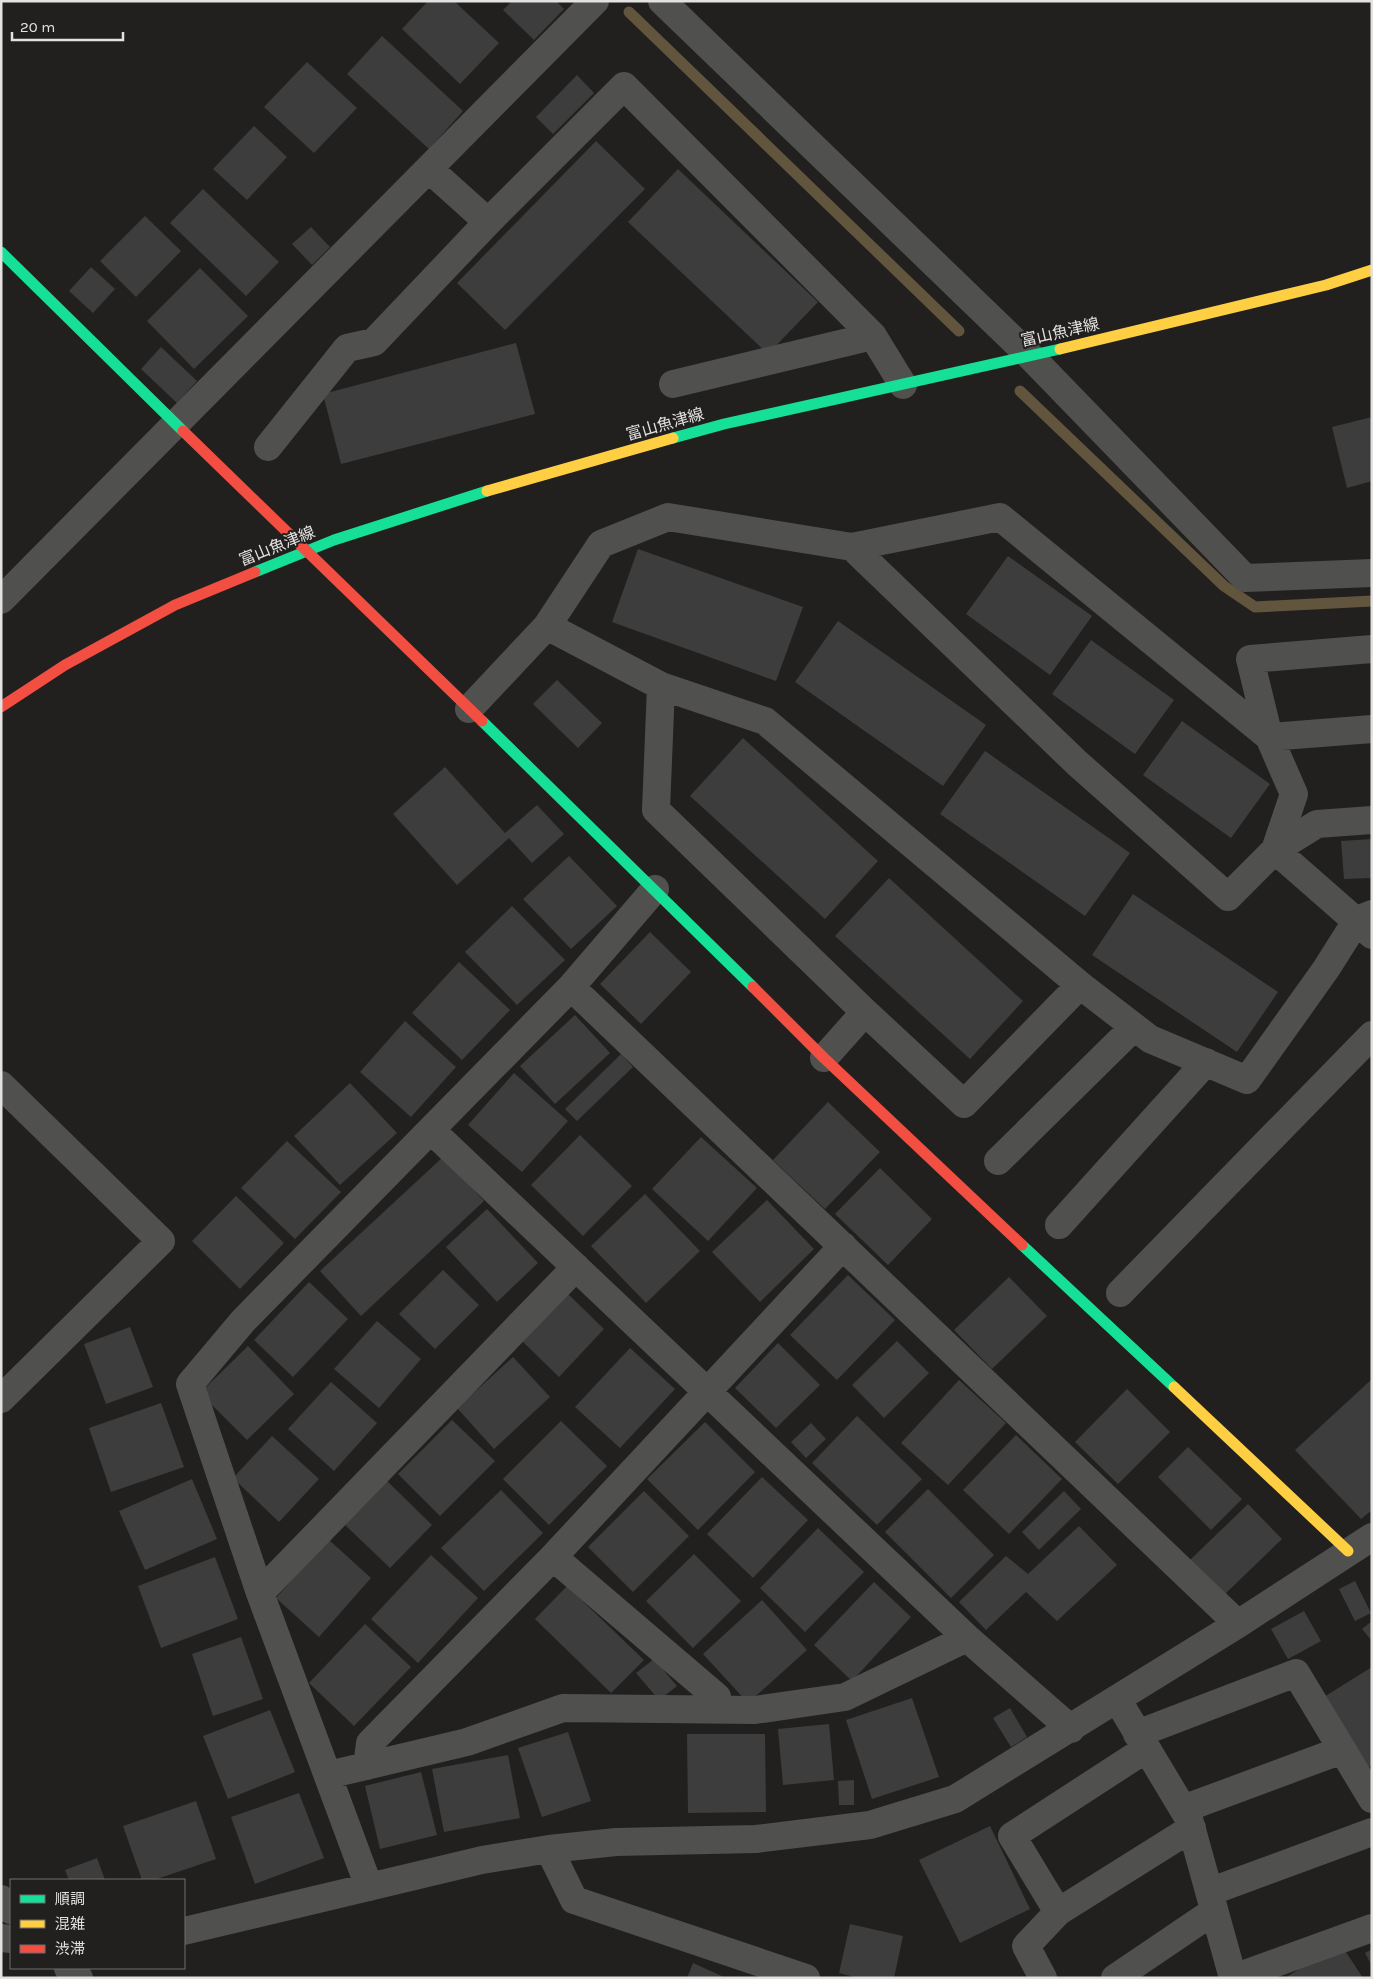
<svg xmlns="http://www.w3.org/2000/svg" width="1373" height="1979" viewBox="0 0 1373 1979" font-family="Karla,'Noto Sans JP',sans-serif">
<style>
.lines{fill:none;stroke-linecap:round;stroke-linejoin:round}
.stream{stroke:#62553e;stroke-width:11}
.building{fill:#3d3d3d}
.street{stroke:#50504f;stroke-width:28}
.fast{stroke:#16e098;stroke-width:11}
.slow{stroke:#ffcf43;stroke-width:11}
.jam{stroke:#f24e42;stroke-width:11}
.labels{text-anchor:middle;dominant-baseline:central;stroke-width:4;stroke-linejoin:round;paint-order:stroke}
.street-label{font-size:16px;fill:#e3e2e1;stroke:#22201e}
</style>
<rect width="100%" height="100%" fill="#21201f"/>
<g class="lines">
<path class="stream" d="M629,12L959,331
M1020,391L1224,586L1255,607L1372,601"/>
</g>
<path class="building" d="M428,1H454L499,43L460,84L402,29Z
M512,1H556L564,9L534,40L503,10Z
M382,36L463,111L429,149L347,74Z
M307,62L357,108L314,153L264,107Z
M577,75L594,93L553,134L536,117Z
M254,126L287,157L247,200L213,169Z
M596,141L645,189L505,330L457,283Z
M678,169L818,302L768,354L628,222Z
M203,189L279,262L246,296L170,223Z
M145,216L181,251L136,297L100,261Z
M311,227L330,247L312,265L292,244Z
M91,267L115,289L93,313L69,291Z
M200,268L248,316L194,369L147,321Z
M516,343L535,414L341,464L323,394Z
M161,347L197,381L177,403L141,369Z
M1372,417V481L1347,488L1332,427Z
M638,549L803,607L776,681L612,622Z
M1008,556L1092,616L1050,675L966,614Z
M838,621L986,725L943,786L795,682Z
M1091,640L1174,700L1135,754L1052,694Z
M557,680L602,723L578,748L533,704Z
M1182,721L1270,784L1231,838L1143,775Z
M743,738L878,861L825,919L690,796Z
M985,751L1130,853L1085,916L940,814Z
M445,767L505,833L537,805L564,834L532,863L509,838L457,885L393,814Z
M1372,839V878L1344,879L1341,841Z
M569,856L617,906L571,949L523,899Z
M889,878L1023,1001L970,1059L835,936Z
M1133,894L1278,992L1237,1052L1092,955Z
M512,906L565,960L517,1005L465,952Z
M650,932L691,972L641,1024L600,984Z
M459,962L510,1010L462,1060L412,1013Z
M575,1015L610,1053L555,1104L520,1066Z
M405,1021L456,1067L411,1117L360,1072Z
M621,1054L633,1067L577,1121L565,1109Z
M514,1073L568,1121L522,1172L468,1125Z
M350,1083L397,1133L340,1185L294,1136Z
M828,1102L880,1152L825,1209L773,1160Z
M580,1135L632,1186L583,1236L531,1185Z
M701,1137L757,1188L708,1241L652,1189Z
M287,1141L341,1192L295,1239L241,1188Z
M443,1157L484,1201L361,1316L320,1271Z
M880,1168L932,1219L888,1265L835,1214Z
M645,1194L700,1251L646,1303L591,1246Z
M236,1196L284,1243L240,1289L192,1241Z
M767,1200L814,1249L760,1302L712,1252Z
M487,1209L538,1263L497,1302L446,1247Z
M443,1270L479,1305L435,1349L399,1314Z
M848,1275L895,1320L837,1380L790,1335Z
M1009,1277L1047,1316L992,1369L954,1330Z
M309,1282L348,1319L293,1377L254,1340Z
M566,1292L604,1329L559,1377L521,1340Z
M377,1321L421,1359L379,1408L334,1369Z
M130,1327L153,1387L106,1404L84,1344Z
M897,1341L929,1373L884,1418L852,1385Z
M778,1343L820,1385L776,1428L735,1388Z
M248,1346L294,1394L247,1440L200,1393Z
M630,1348L675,1389L620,1448L575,1407Z
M513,1357L550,1397L494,1449L457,1408Z
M1372,1379V1510L1361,1519L1295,1450Z
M959,1380L1006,1423L948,1485L901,1443Z
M331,1382L377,1423L334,1471L288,1429Z
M1127,1389L1170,1432L1118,1484L1075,1442Z
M161,1403L184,1467L111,1492L89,1428Z
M857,1416L922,1479L877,1525L812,1463Z
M452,1420L495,1461L440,1516L398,1474Z
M561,1421L607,1466L549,1525L503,1479Z
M705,1422L755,1472L698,1530L647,1479Z
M811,1423L826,1439L806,1458L791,1442Z
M1016,1435L1062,1479L1009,1534L963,1490Z
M272,1436L319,1479L279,1522L233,1478Z
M1188,1447L1242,1499L1211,1530L1158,1477Z
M762,1477L808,1520L753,1578L707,1534Z
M192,1479L217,1539L145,1570L119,1511Z
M385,1479L432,1525L390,1568L343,1523Z
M928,1489L994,1555L951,1598L885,1532Z
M501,1490L543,1533L484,1591L441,1548Z
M644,1491L689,1536L633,1592L588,1547Z
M1064,1491L1081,1509L1039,1550L1022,1532Z
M1248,1504L1282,1539L1224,1595L1190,1560Z
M1079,1526L1117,1565L1057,1621L1026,1592L986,1630L959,1602L1006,1556L1028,1574Z
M818,1528L864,1572L805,1632L760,1588Z
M328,1539L371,1578L319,1637L276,1598Z
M694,1554L741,1601L693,1648L646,1601Z
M431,1555L478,1598L418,1663L371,1619Z
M215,1557L238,1619L161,1648L138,1586Z
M1355,1581L1371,1613L1355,1621L1339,1589Z
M874,1582L911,1617L852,1681L814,1645Z
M567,1586L644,1660L611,1693L535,1619Z
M762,1600L807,1650L748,1703L703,1654Z
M1304,1611L1321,1641L1288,1659L1271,1629Z
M1372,1621V1641L1362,1629Z
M365,1624L411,1667L354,1726L309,1683Z
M241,1637L263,1699L213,1716L192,1654Z
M654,1659L677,1686L659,1700L636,1673Z
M1372,1667V1765L1363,1770L1319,1700Z
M912,1698L939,1777L872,1799L846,1720Z
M1010,1708L1027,1737L1011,1747L993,1718Z
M270,1710L295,1772L228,1799L203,1736Z
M829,1724L834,1780L783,1785L778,1729Z
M568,1732L591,1801L542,1817L518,1748Z
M687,1734H765L766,1812L688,1813Z
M508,1755L520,1818L444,1832L432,1769Z
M421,1772L437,1835L380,1849L365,1786Z
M854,1780V1805H839L838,1781Z
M299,1793L324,1858L255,1884L231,1817Z
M196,1801L216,1859L154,1880H142L123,1826Z
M990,1826L1030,1909L960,1943L919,1860Z
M97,1858L105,1880H69L65,1870Z
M850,1924L903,1936L894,1978H858L839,1973Z
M1340,1943L1363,1978H1285Z
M1372,1949V1966L1365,1953Z
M693,1963L726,1978H687Z"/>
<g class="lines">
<path class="street" d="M662,1L1030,356L1245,578L1372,573
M488,222L624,86L873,336L673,384
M873,336L903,385
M268,447L347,348L374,342L488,222L429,169
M852,547L1000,517L1269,737L1372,729
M1,600L595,1
M547,626L601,544L668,517L852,547L1077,763L1228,897L1275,850L1317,824L1372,820
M661,686L765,721L1080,985
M469,709L547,626L661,686L656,810L865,1012
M1275,850L1294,794L1269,737L1250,659L1372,649
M1275,850L1372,935
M571,987L1238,1624
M824,1058L865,1012L964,1104L1080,985L1150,1039L1247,1080L1326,969L1357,920L1372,914
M1,1085L161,1241L1,1399
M432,1131L967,1638L1071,1729
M998,1161L1134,1027
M1059,1225L1206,1062
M1120,1293L1372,1035
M553,1557L717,1697L719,1709
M260,1593L576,1267
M1117,1699L1189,1819L1233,1978
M1137,1734L1296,1673L1372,1799
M1146,1749L1012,1836L1058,1912L1192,1828
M367,1766L370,1743L553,1557L843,1246
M328,1775L467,1742L563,1708L755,1710L845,1697L967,1638
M1183,1809L1342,1750
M549,1849L574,1900L806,1978
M369,1887L260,1593L190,1384L243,1321L571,987L655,889
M1209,1892L1372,1832
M1,1899L11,1910
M184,1931L482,1860L549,1849L616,1842L756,1839L870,1825L955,1799L1238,1624L1372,1537
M1,1938L11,1939
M68,1968L79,1978
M1043,1978L1026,1946L1058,1912
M1115,1978L1214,1911
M1234,1978L1372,1928"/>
<path class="fast" d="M1,252L183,431
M673,438L724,424L1060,349
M255,572L334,540L487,491
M482,721L753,987
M1022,1245L1174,1387"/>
<path class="slow" d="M1060,349L1326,285L1372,270
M487,491L673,438
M1174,1387L1348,1551"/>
<path class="jam" d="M183,431L482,721
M1,707L65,665L175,605L255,572
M753,987L824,1058L1022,1245"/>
</g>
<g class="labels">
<g class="street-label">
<text transform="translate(1060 332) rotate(-13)">富山魚津線</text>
<text transform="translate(665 424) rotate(-16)">富山魚津線</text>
<text transform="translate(277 546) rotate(-22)">富山魚津線</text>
</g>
</g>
<rect width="1373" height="1979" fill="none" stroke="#e3e2e1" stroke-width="5"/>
<rect x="10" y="1879" width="175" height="90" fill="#22201e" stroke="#6f6e6c"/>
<rect x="20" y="1895" width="25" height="8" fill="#16e098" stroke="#6f6e6c"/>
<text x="55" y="1904" font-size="15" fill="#e3e2e1">順調</text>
<rect x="20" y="1920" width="25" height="8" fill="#ffcf43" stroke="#6f6e6c"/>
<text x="55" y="1929" font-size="15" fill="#e3e2e1">混雑</text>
<rect x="20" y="1945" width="25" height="8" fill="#f24e42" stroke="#6f6e6c"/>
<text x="55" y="1954" font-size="15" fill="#e3e2e1">渋滞</text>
<path d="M12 32v8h111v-8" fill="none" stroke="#e3e2e1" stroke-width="2.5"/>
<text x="20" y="32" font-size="15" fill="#e3e2e1" stroke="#22201e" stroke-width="4" paint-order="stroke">20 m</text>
</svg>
